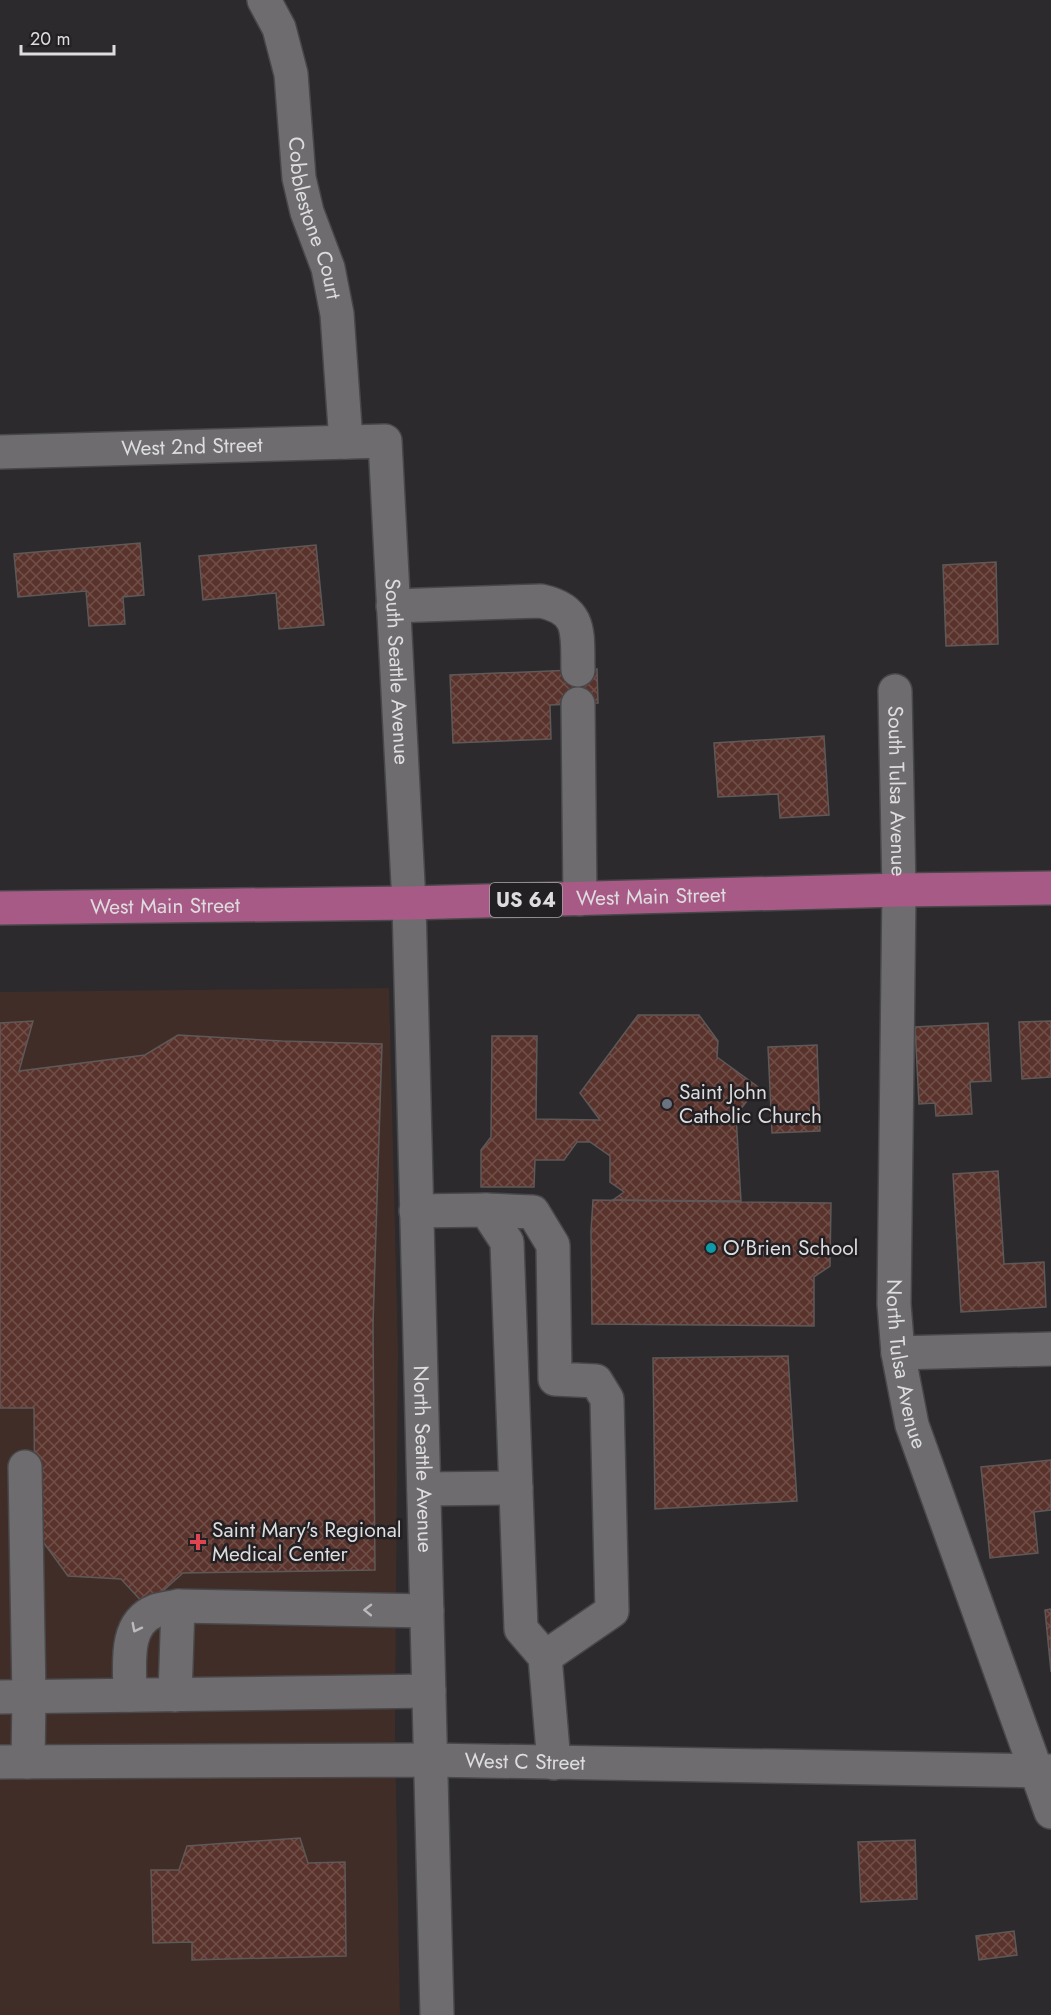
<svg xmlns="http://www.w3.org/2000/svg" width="1051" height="2015" viewBox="0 0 1051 2015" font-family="Jost,sans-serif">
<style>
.medical{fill:#402d27}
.building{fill:url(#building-cross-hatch);stroke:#5e5958;stroke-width:1.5}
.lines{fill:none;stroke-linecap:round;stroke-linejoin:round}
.minor-casing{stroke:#484749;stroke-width:36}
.major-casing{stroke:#484749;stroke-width:36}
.minor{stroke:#6e6c6f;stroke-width:33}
.major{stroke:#a85a86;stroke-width:33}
.oneway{stroke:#bcbabd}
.worship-dot{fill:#6b7280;stroke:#222023;stroke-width:2}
.culture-dot{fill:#0f9aa8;stroke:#222023;stroke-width:2}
.health-dot{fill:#e0444e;stroke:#222023;stroke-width:2}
.labels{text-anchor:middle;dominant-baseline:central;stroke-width:5;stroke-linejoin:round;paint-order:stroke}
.shield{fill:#222023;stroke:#a5a4a6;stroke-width:1.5}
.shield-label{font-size:20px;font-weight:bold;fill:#dddcde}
.street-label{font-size:21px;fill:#dddcde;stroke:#222023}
.poi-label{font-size:21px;fill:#dddcde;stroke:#222023;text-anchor:start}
</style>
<defs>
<pattern id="building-cross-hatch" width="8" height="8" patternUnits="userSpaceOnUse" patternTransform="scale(1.5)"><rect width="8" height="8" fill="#59322c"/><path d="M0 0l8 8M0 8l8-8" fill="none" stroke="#704f4a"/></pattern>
</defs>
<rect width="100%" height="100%" fill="#2c2a2d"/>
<path class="medical" d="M389,988L398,1352L395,1731L400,2015H0V992Z"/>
<path class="building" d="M140,543L144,595L123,597L125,624L89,626L86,591L18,597L14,554Z
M316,545L324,625L279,629L276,593L203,600L199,556Z
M996,562L998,644L946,646L943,565Z
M597,669L598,703L550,705L551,739L453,743L450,675Z
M824,736L829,815L780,818L778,794L718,797L714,743Z
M638,1015H699L718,1041L717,1057L758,1087L736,1115L741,1201L613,1200L624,1192L610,1182V1156L590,1142H577L564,1160H535L534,1187H481V1150L491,1137L492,1036H537L536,1119L600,1120L580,1093Z
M33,1021L19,1071L145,1055L178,1035L282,1041L382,1044L373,1324L375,1570L183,1573L146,1606L121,1579L68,1576L35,1531L34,1408H0V1023Z
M1051,1021V1077L1022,1079L1019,1022Z
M988,1023L991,1081L970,1082L972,1114L936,1116L935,1103L919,1104L915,1027Z
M817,1045L820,1131L772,1133L768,1047Z
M998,1171L1004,1264L1044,1262L1046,1307L961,1312L953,1174Z
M593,1200L831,1203L830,1266L814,1277V1326L592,1324L591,1231Z
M788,1356L797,1501L655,1509L653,1358Z
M1051,1460V1510L1034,1512L1038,1553L990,1558L981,1467Z
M1051,1609V1672L1045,1610Z
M300,1838L308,1863L345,1862L346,1956L192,1960V1942L153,1943L151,1870H179L187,1846Z
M915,1840L917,1899L861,1902L858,1842Z
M1014,1931L1017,1955L979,1960L976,1936Z"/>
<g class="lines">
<g class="minor-casing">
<g id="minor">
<path id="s1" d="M264,0L279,28L291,74L299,178L307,212L328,268L337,314L346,442"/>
<path id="s2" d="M0,452L385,441L409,903L437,2015"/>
<path d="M393,606L541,601C583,610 577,634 578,670"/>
<path id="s3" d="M895,691L899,890L894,1304L898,1353L912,1425L1051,1812"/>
<path d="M578,704L580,899"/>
<path d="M486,1210L533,1212L553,1245L555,1379L596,1381L607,1399L612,1611L545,1657"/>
<path d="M416,1211L486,1210L507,1242L521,1629L545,1657L554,1763"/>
<path d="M898,1353L1051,1349"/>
<path d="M25,1467L29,1697L28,1762"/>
<path d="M424,1489L516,1488"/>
<path d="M130,1695C130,1666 123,1624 155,1611C162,1608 171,1608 178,1606L427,1611"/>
<path d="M175,1695L178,1606"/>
<path d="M0,1697L429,1691"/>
<path id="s4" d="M0,1762L431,1760L1051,1771"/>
</g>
</g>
<g class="major-casing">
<g id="major">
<path id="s5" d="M0,908L409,903L899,890L1051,888"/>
</g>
</g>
<use href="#minor" class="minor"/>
<use href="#major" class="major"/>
</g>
<defs><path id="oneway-chevron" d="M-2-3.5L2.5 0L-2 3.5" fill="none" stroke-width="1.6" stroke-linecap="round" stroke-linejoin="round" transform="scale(1.5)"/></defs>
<g class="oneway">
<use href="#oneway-chevron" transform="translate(368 1610) rotate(-179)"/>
<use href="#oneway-chevron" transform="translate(136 1628) rotate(117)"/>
</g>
<circle class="worship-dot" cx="667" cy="1104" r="6"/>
<circle class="culture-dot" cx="711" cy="1248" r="6"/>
<path class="health-dot" d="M195 1533h6v6h6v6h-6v6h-6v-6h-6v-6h6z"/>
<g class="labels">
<rect class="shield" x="490" y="883" width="72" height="34" rx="4.5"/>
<g class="shield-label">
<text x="526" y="900">US 64</text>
</g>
<g class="street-label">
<text stroke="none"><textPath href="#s1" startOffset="226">Cobblestone Court</textPath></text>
<text stroke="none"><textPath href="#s2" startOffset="192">West 2nd Street</textPath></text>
<text stroke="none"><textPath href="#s2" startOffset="616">South Seattle Avenue</textPath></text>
<text stroke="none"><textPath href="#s3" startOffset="100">South Tulsa Avenue</textPath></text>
<text stroke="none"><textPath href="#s5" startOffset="651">West Main Street</textPath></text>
<text stroke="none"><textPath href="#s5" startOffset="165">West Main Street</textPath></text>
<text stroke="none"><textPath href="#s3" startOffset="674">North Tulsa Avenue</textPath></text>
<text stroke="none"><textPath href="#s2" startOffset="1404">North Seattle Avenue</textPath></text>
<text stroke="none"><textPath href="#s4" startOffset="525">West C Street</textPath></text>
</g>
<g class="poi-label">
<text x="679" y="1092">Saint John<tspan x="679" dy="24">Catholic Church</tspan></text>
<text x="723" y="1248">O'Brien School</text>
<text x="212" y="1530">Saint Mary's Regional<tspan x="212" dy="24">Medical Center</tspan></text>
</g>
</g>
<path d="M21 45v9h93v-9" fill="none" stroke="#dddcde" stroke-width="3"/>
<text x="30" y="45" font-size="18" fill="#dddcde" stroke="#222023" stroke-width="4.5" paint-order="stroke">20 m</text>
</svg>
